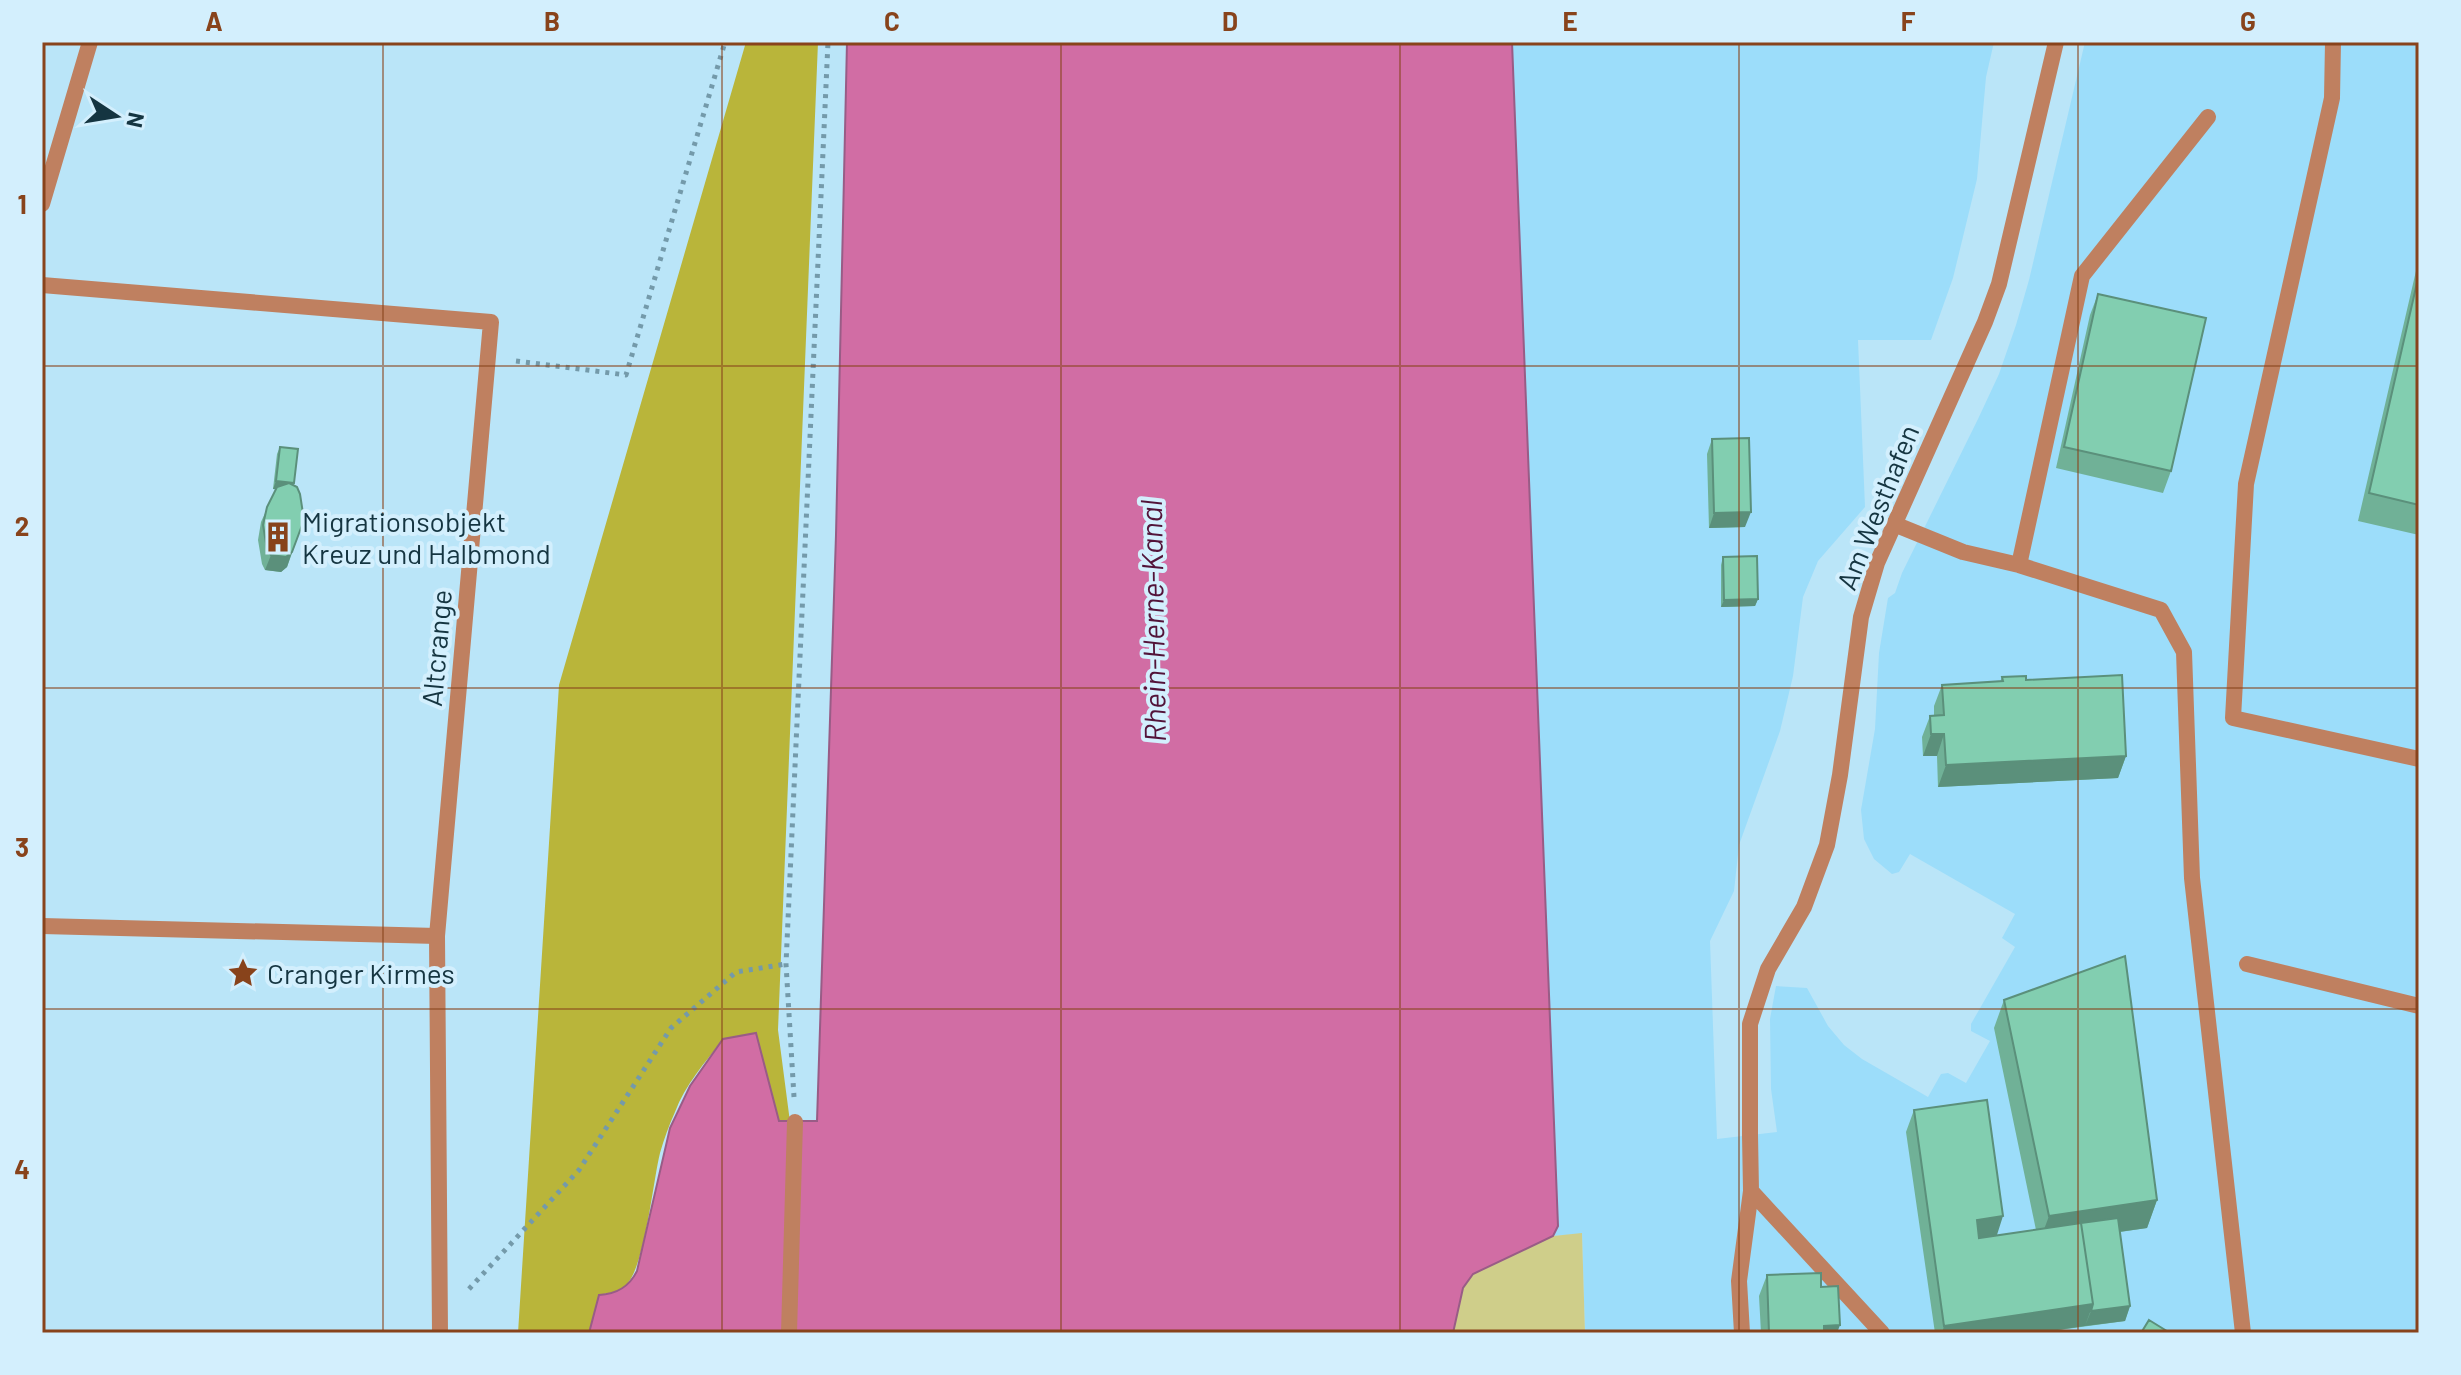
<svg xmlns="http://www.w3.org/2000/svg" width="2461" height="1375" viewBox="0 0 2461 1375" font-family="Barlow,sans-serif">
<style>
.built{fill:#9cddfa}
.green{fill:#cfce8a}
.forest{fill:#b9b53a}
.water{fill:#d16da4;stroke:#995c86;stroke-width:2}
.lines{fill:none;stroke-linecap:round;stroke-linejoin:round}
.path{stroke:#749aaa;stroke-width:5;stroke-dasharray:4 6;stroke-linecap:butt}
.lane{stroke:#bf8060;stroke-width:16}
.street{stroke:#bf8060;stroke-width:16}
.wall{fill:#70b197}
.shaded-wall{fill:#5b907b}
.building{fill:#82ceb0;stroke:#5b907b;stroke-width:2}
.grid{fill:none;stroke:#88431b;stroke-width:2;stroke-opacity:0.55}
.labels{text-anchor:middle;dominant-baseline:central;stroke-width:8;stroke-linejoin:round;paint-order:stroke}
.street-label{font-size:28px;fill:#153541;stroke:#d3effd}
.poi-label{font-size:28px;fill:#153541;stroke:#d3effd;text-anchor:start}
.water-label{font-size:30px;font-style:italic;fill:#521339;stroke:#d3effd}
.neatline{fill:none;stroke:#88431b;stroke-width:3}
.grid-label{font-size:26px;text-anchor:middle;font-weight:bold;fill:#88431b}
</style>
<rect width="100%" height="100%" fill="#bae5f8"/>
<path class="built" d="M1512,42H1994L1986,77L1977,179L1953,278L1931,340H1858L1865,507L1818,561L1803,597L1793,676L1780,731L1739,845L1734,891L1710,941L1717,1139L1777,1132L1771,1089L1770,1019L1776,986L1807,988L1828,1026L1844,1045L1862,1059L1928,1097L1941,1074L1948,1073L1966,1083L1990,1041L1971,1031V1024L2015,947L2002,938L2015,914L1910,854L1899,872L1892,874L1874,859L1864,839L1861,810L1875,729L1879,653L1888,598L1895,593L1902,573L1978,419L1999,374L2016,325L2029,280L2085,42H2419V1333H1585L1582,1234L1553,1236L1558,1226Z"/>
<path class="green" d="M1582,1233L1585,1333H1453L1463,1287L1473,1274L1553,1236Z"/>
<path class="forest" d="M746,42H818L778,1030L790,1122H779L756,1033L723,1040C705,1062 685,1085 675,1112C669,1125 664,1139 660,1153C653,1181 645,1265 627,1284C620,1292 609,1293 599,1295L589,1333H518L559,685Z"/>
<path class="water" d="M847,42H1512L1558,1226L1553,1236L1473,1274L1463,1288L1453,1333H589L599,1295C617,1294 629,1287 637,1271L670,1128L690,1086L723,1039L756,1033L779,1121H817L836,535Z"/>
<g class="lines">
<path class="path" d="M516,361L626,375L725,42
M794,1097L786,964L828,42
M469,1289L579,1170L671,1028L736,972L786,964"/>
<path class="lane" d="M2333,42L2332,98L2246,484L2233,718L2419,759
M42,204L90,42
M1894,524L1963,552L2019,565L2161,610L2184,652L2192,878L2243,1333
M2019,565L2082,276L2208,117
M42,926L437,936
M2247,964L2419,1006
M1751,1191L1882,1333
M789,1333L795,1122
M1742,1333L1739,1281L1751,1191L1750,1135"/>
<path class="street" d="M42,285L491,322L437,936L440,1333
M1750,1135V1024L1768,969L1804,907L1827,845L1840,775L1861,617L1877,563L1985,322L1999,284L2056,42"/>
</g>
<path class="wall" d="M2419,258V535L2358,521Z
M2098,294L2171,471L2163,493L2056,468L2090,315Z
M1712,439L1745,527L1709,528L1707,454Z
M280,447L304,520L287,567L281,572L265,570L262,564L258,540L261,522L276,489H273L277,454Z
M1723,557L1758,599L1755,606L1721,607V565Z
M2002,677L2026,680L2126,756L2118,778L1938,787L1937,756H1923L1922,737L1930,716H1934V706L1942,685L2000,682Z
M2004,1000L2157,1200L2147,1228L2120,1232L2130,1306L2125,1321L2037,1333H1935L1906,1132L1914,1110L1997,1235L2036,1230L1994,1028Z
M1767,1275L1821,1287L1837,1333H1761L1759,1296Z"/>
<path class="shaded-wall" d="M276,481L294,483L291,491L273,489Z
M1751,512L1745,527L1709,528L1714,513Z
M292,552L287,567L281,572L265,570L271,555Z
M1758,599L1755,606L1721,607L1724,600Z
M1931,734H1944L1937,756H1923Z
M2126,756L2118,778L1938,787L1946,765Z
M2157,1200L2147,1228L2039,1243L2049,1216Z
M2003,1216L1996,1238L1969,1242L1977,1220Z
M2093,1304L2085,1326L2037,1333H1942L1944,1326Z
M2130,1306L2125,1321L2085,1326L2091,1311Z
M1840,1325L1837,1333H1821L1824,1326Z"/>
<path class="building" d="M2419,274V505L2369,493Z
M2098,294L2206,318L2171,471L2064,447Z
M1749,438L1751,512L1714,513L1712,439Z
M280,447L298,449L294,483L276,481Z
M289,483L297,487L300,494L304,520L292,552L286,557L271,555L267,549L263,525L267,507L277,487Z
M1757,556L1758,599L1724,600L1723,557Z
M2122,675L2126,756L1946,765L1944,734H1931L1930,716L1944,715L1942,685L2003,681L2002,677L2026,676V680Z
M2125,956L2157,1200L2049,1216L2004,1000Z
M1987,1100L2003,1216L1977,1220L1979,1238L2081,1223L2093,1304L1944,1326L1914,1110Z
M2118,1218L2130,1306L2091,1311L2093,1304L2081,1223Z
M1821,1273V1287L1838,1286L1840,1325L1824,1326V1333H1769L1767,1275Z
M2149,1320L2170,1333H2141Z"/>
<path class="grid" d="M383,42V1333M722,42V1333M1061,42V1333M1400,42V1333M1739,42V1333M2078,42V1333M42,366H2419M42,688H2419M42,1009H2419"/>
<defs>
<g id="building-bare" transform="scale(2.4)"><path d="M-4-6H4V6H1V3H-1V6H-4ZM-2.5-4.3h1.7v1.8h-1.7ZM.8-4.3h1.7v1.8H.8ZM-2.5-1h1.7V.8h-1.7ZM.8-1h1.7V.8H.8Z" fill="#88431b" stroke="#d3effd" stroke-width="2.5" paint-order="stroke"/></g>
<g id="sight-bare" transform="scale(2.4)"><path d="M0-6L1.8-2.2L6-1.7L2.9 1.2L3.7 5.4L0 3.3L-3.7 5.4L-2.9 1.2L-6-1.7L-1.8-2.2Z" fill="#88431b" stroke="#d3effd" stroke-width="2.5" paint-order="stroke"/></g>
</defs>
<g fill-rule="evenodd">
<use href="#building-bare" x="278" y="537"/>
<use href="#sight-bare" x="243" y="973"/>
</g>
<g class="labels">
<g class="street-label">
<text transform="translate(1877 507) rotate(-68)">Am Westhafen</text>
<text transform="translate(436 648) rotate(-85)">Altcrange</text>
</g>
<g class="poi-label">
<text x="302" y="521">Migrationsobjekt<tspan x="302" dy="32">Kreuz und Halbmond</tspan></text>
<text x="267" y="973">Cranger Kirmes</text>
</g>
<g class="water-label">
<text transform="translate(1152 621) rotate(-91)">Rhein-Herne-Kanal</text>
</g>
</g>
<rect width="2461" height="1375" fill="none" stroke="#d3effd" stroke-width="88"/>
<g transform="translate(116 116) rotate(102)" stroke="#d3effd" stroke-width="6" paint-order="stroke">
<path d="M0-6L14 30L0 20L-14 30Z" fill="#153541"/>
<text y="-12" font-size="22" font-weight="bold" text-anchor="middle" fill="#153541">N</text>
</g>
<rect x="44" y="44" width="2373" height="1287" class="neatline"/>
<g class="grid-label">
<text x="214" y="31">A</text>
<text x="552" y="31">B</text>
<text x="892" y="31">C</text>
<text x="1230" y="31">D</text>
<text x="1570" y="31">E</text>
<text x="1908" y="31">F</text>
<text x="2248" y="31">G</text>
<text x="22" y="214">1</text>
<text x="22" y="536">2</text>
<text x="22" y="857">3</text>
<text x="22" y="1179">4</text>
</g>
</svg>
